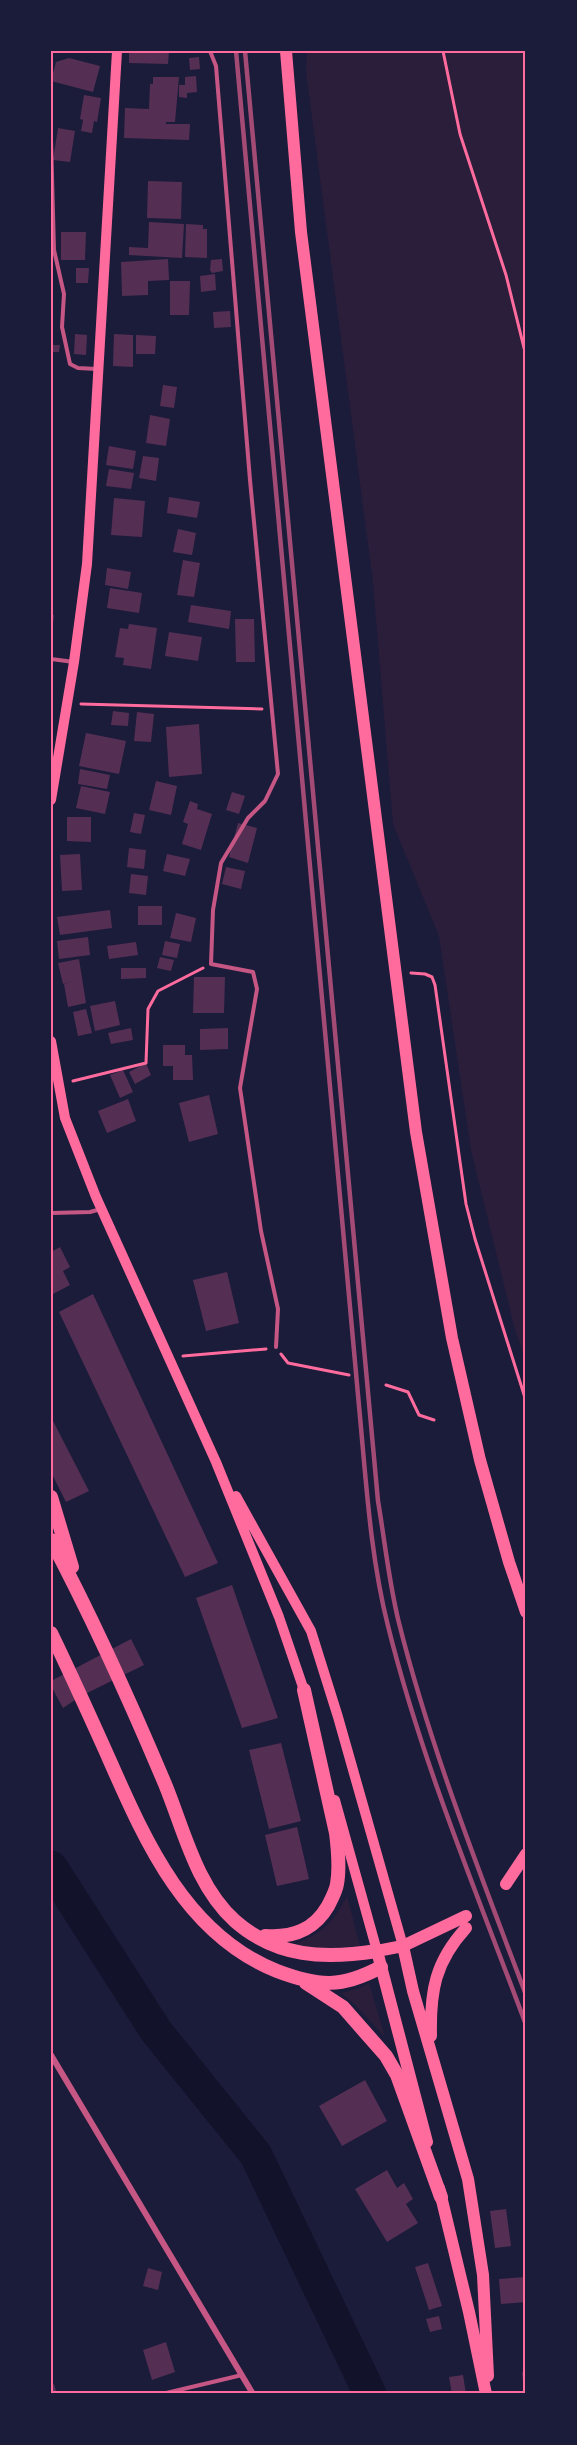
<svg xmlns="http://www.w3.org/2000/svg" width="577" height="2445" viewBox="0 0 577 2445" font-family="Spectral,serif">
<style>
.green{fill:#2a1e3b}
.lines{fill:none;stroke-linecap:round;stroke-linejoin:round}
.river{stroke:#12122b;stroke-width:33}
.building{fill:#542f53}
.path{stroke:#ff6b9d;stroke-width:3}
.service{stroke:#c65784;stroke-width:4}
.minor{stroke:#c65784;stroke-width:6}
.secondary{stroke:#ff6b9d;stroke-width:10}
.trunk{stroke:#ff6b9d;stroke-width:12}
.motorway{stroke:#ff6b9d;stroke-width:14}
.rail{stroke:#a44b75;stroke-width:4.5}
.neatline{fill:none;stroke:#ff6b9d;stroke-width:2}
</style>
<rect width="100%" height="100%" fill="#1b1b3a"/>
<path class="green" d="M307,51H526V1361L515,1330L471,1150L439,936L393,824L373,582L306,72Z
M347,1896L360,1946L323,1949L300,1946L298,1943C325,1931 333,1922 347,1896Z
M369,1983L385,2037L354,2004L341,1993L360,1988Z"/>
<g class="lines">
<path class="river" d="M51,1867L156,2031L256,2155L370,2394"/>
</g>
<path class="building" d="M129,51H169L168,64L129,63Z
M199,57L200,69L190,70L189,58Z
M69,58L100,66L93,92L51,81L56,62Z
M196,76L197,92L187,93V98L179,97V85H185V77Z
M153,77H179L175,122H166V124H190L189,140L124,138L125,108L149,109L150,84H153Z
M84,95L101,98L97,122L94,121L92,133L81,131L83,120L80,119Z
M58,128L75,131L70,162L53,160Z
M148,181L182,182L181,219L147,218Z
M149,222L184,224L182,258L129,255V247L148,248Z
M186,224L203,225V229H207V258L185,257Z
M61,232H86L85,260H61Z
M168,259L169,280L148,281V295L122,296L121,262Z
M222,259L223,271L212,273L210,270L211,260Z
M76,268H89L88,283H76Z
M215,274L216,290L201,292L200,276Z
M170,281H190L189,315H170Z
M230,311L231,327L214,328L213,312Z
M75,334L87,335L86,355L74,354Z
M114,334L133,335V367L113,366Z
M136,335L156,336L155,354H136Z
M51,345H60L59,352H51Z
M163,385L177,387L174,408L160,406Z
M150,415L170,419L166,446L146,443Z
M109,446L136,451L133,469L106,465Z
M143,456L159,458L156,481L139,478Z
M109,469L134,473L131,489L106,486Z
M169,497L200,502L197,518L167,513Z
M114,498L145,501L142,537L111,535Z
M178,529L196,533L192,555L173,552Z
M183,560L200,563L194,597L177,595Z
M107,568L131,572L128,589L105,585Z
M110,588L142,593L139,613L107,608Z
M191,605L231,611L229,629L188,622Z
M51,614L54,615L52,629H51Z
M235,619H254L255,662H236Z
M129,624L157,628L151,669L123,665L124,658L115,657L120,628L128,629Z
M169,632L202,637L198,661L165,656Z
M113,711L129,713L128,726L111,725Z
M137,712L154,714L151,742L134,741Z
M199,724L202,774L169,777L166,727Z
M86,733L126,741L119,774L79,766Z
M80,769L110,775L107,789L78,784Z
M156,781L177,786L171,815L149,810Z
M81,786L110,792L105,814L76,808Z
M232,792L245,796L239,814L226,810Z
M190,801L198,804L197,809L212,814L201,850L182,844L188,824L183,822Z
M134,813L145,815L141,834L130,832Z
M67,817H91V842L67,841Z
M238,823L257,828L248,863L229,857Z
M129,848L146,850L144,869L127,867Z
M80,854L82,890L62,891L60,855Z
M167,854L190,859L185,876L163,871Z
M226,867L245,871L241,889L222,884Z
M131,874L148,876L146,895L129,893Z
M138,906H162V925H138Z
M110,910L112,928L60,935L57,917Z
M176,913L196,918L191,942L170,938Z
M88,937L90,955L59,959L57,941Z
M165,941L180,944L177,958L162,955Z
M136,942L138,955L109,959L107,946Z
M160,957L174,960L171,971L157,968Z
M79,959L86,1003L68,1007L64,984L73,981L63,984L58,963Z
M121,968H146V978L121,979Z
M194,977H225L224,1013H193Z
M115,1001L120,1025L95,1031L90,1006Z
M86,1009L92,1033L78,1036L73,1012Z
M131,1028L133,1040L111,1044L108,1033Z
M228,1028V1049L200,1050V1029Z
M163,1045H185V1055H192L193,1080H173V1066H163Z
M146,1063L151,1075L135,1084L129,1072Z
M123,1070L133,1092L120,1098L110,1075Z
M209,1095L218,1134L189,1142L179,1103Z
M128,1099L136,1121L107,1133L98,1111Z
M60,1247L70,1267L63,1271L70,1285L51,1295V1252Z
M227,1272L239,1323L206,1331L193,1280Z
M93,1294L218,1563L185,1577L59,1312Z
M51,1417L89,1491L66,1502L51,1472Z
M232,1585L278,1718L242,1728L196,1598Z
M131,1639L144,1665L81,1696L63,1708L51,1686V1681Z
M281,1743L301,1821L269,1829L249,1750Z
M297,1827L309,1879L277,1886L265,1835Z
M365,2080L387,2121L342,2146L319,2106Z
M387,2170L397,2188L404,2183L413,2199L406,2204L418,2223L387,2242L355,2189Z
M506,2209L511,2246L495,2248L490,2211Z
M428,2263L442,2306L429,2310L415,2267Z
M148,2268L162,2272L158,2290L143,2286Z
M525,2277L526,2302L501,2304L499,2279Z
M439,2316L442,2329L430,2332L426,2319Z
M166,2342L175,2372L152,2380L143,2350Z
M522,2372H526V2392H524Z
M463,2375L466,2394H452L449,2377Z
M54,2384L57,2394H51V2385Z"/>
<g class="lines">
<path class="path" d="M443,51L460,134L506,275L526,356
M81,704L262,709
M411,973L425,974L432,977L435,985L466,1204L475,1239L526,1401
M73,1081L146,1063L148,1009L158,991L203,968
M281,1354L288,1363L349,1375
M183,1356L266,1349
M386,1385L408,1392L419,1415L434,1420"/>
<path class="service" d="M210,51L216,66L250,480L278,774L265,801L248,818L221,863L213,910L211,964L253,972L257,989L240,1088L261,1231L278,1309L276,1347
M51,139L54,250L64,294L62,327L70,364L78,368L97,369
M51,659L74,662
M51,1213L90,1212L101,1209
M162,2394L242,2375"/>
<path class="minor" d="M51,2055L253,2394"/>
<path class="secondary" d="M51,800L74,662L87,564L117,51
M51,1041L65,1118L96,1197L216,1462L279,1617L306,1696
M236,1496L311,1631L338,1717L403,1946
M335,1800L377,1951"/>
<path class="trunk" d="M286,51L301,232L416,1132L452,1338L480,1460L509,1562L526,1612
M506,1884L526,1854
M403,1946L413,1991L468,2179L483,2275L488,2376
M431,2036C430,1991 435,1962 466,1928
M427,2142L377,1951L403,1946L466,1916
M439,2188L469,2312L486,2394"/>
<path class="motorway" d="M51,1497L72,1567
M51,1540C93,1619 130,1701 165,1784C184,1830 196,1886 235,1921C277,1958 325,1959 377,1951
M51,1633C70,1672 88,1712 106,1752C144,1838 184,1934 277,1971C319,1987 342,1988 381,1967
M265,1936C293,1938 314,1930 328,1906C331,1900 336,1891 337,1884C340,1868 338,1849 336,1833L304,1690
M306,1983L343,2007L386,2056L397,2075L441,2197"/>
<path class="rail" d="M236,51L359,1406C366,1479 370,1555 388,1626C422,1763 477,1893 526,2025
M245,51L378,1501C385,1542 389,1583 399,1623C431,1750 480,1873 526,1995"/>
</g>
<rect width="577" height="2445" fill="none" stroke="#1b1b3a" stroke-width="105"/>
<rect x="52" y="52" width="472" height="2340" class="neatline"/>
</svg>
